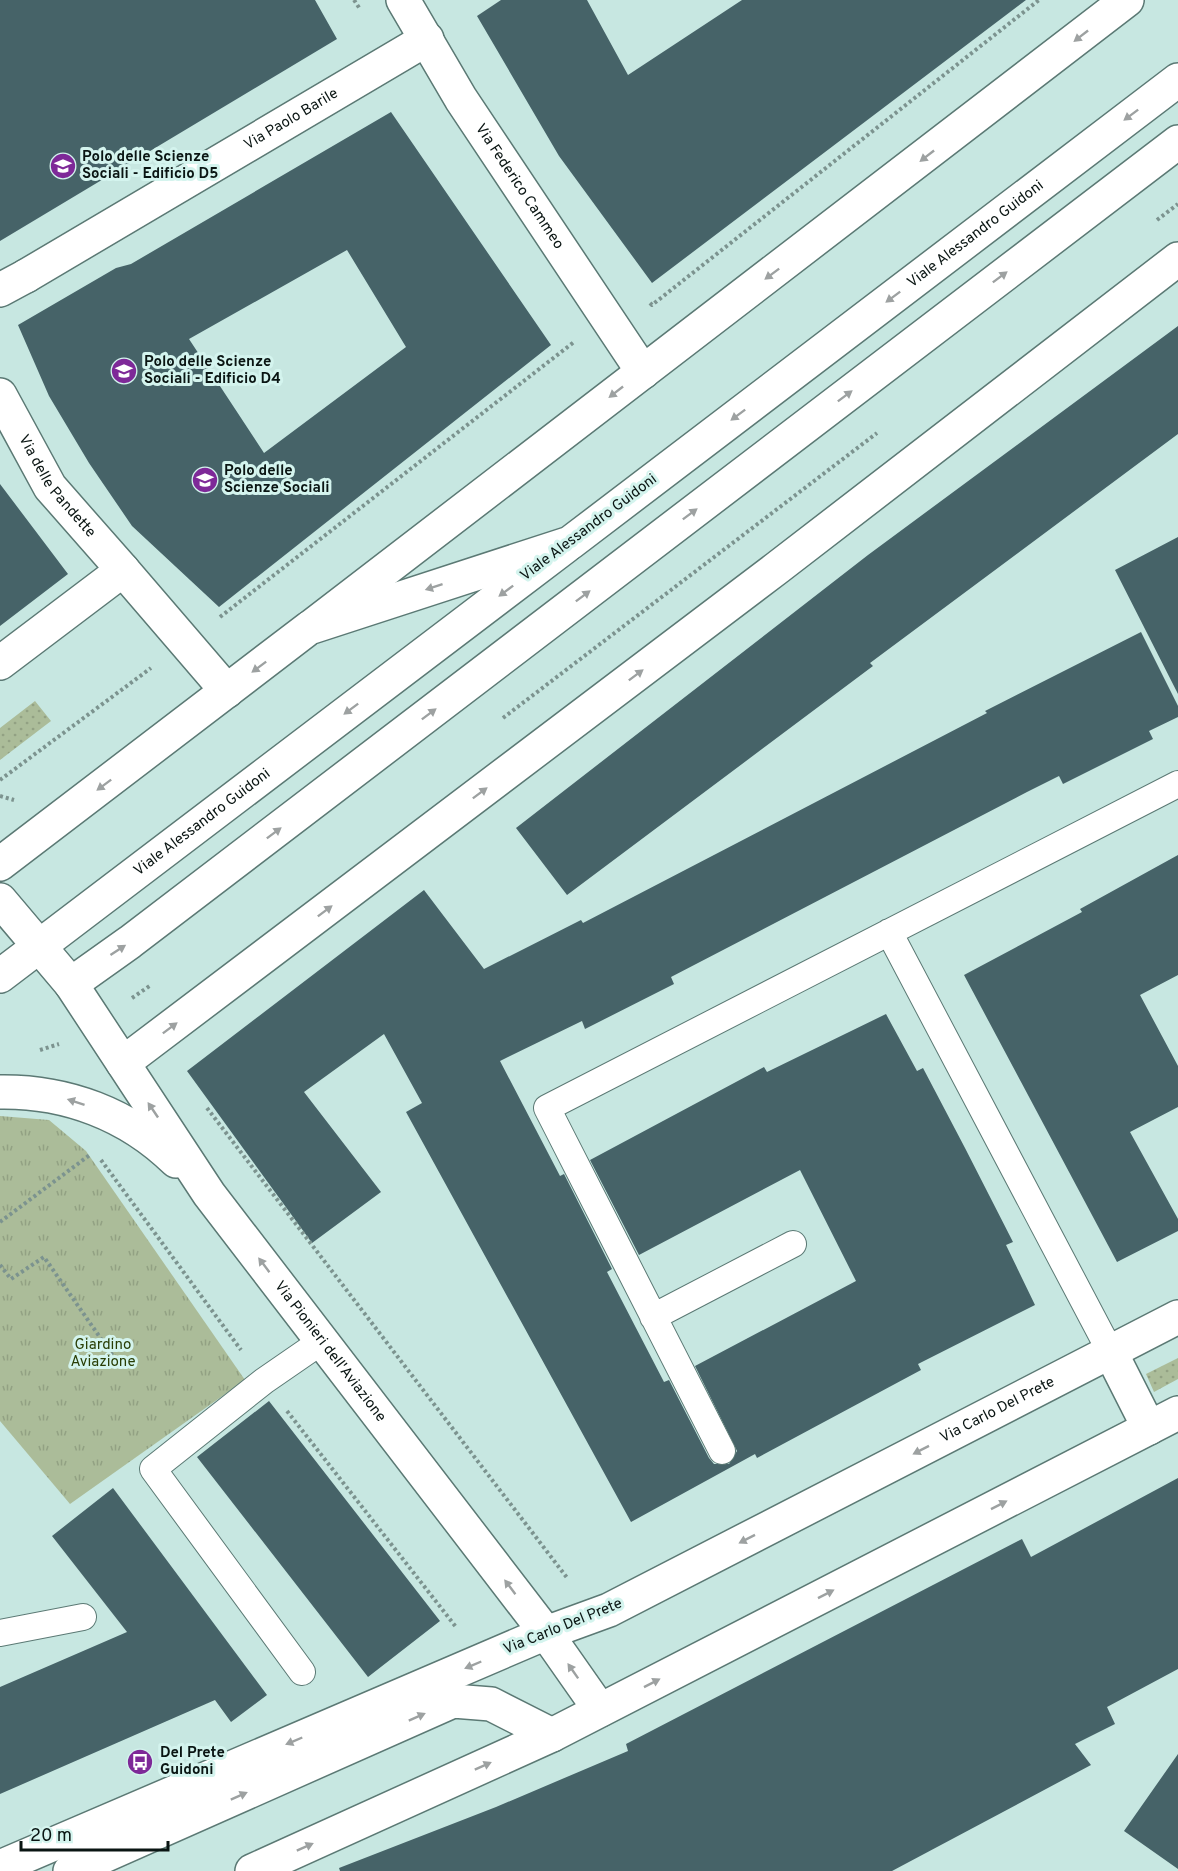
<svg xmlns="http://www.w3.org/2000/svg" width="1178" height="1871" viewBox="0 0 1178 1871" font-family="Overpass,sans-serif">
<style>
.grass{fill:url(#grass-dots)}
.park{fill:url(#park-tufts)}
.building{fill:#466368;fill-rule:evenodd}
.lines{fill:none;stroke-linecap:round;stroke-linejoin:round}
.service-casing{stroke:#5b7974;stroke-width:28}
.pedestrian-casing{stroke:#5b7974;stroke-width:36}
.minor-casing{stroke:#5b7974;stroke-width:36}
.secondary-casing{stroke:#5b7974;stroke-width:36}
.primary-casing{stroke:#5b7974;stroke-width:36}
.path{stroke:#7c938f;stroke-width:4;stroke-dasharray:3 3;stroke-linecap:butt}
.service{stroke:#fff;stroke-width:26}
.pedestrian{stroke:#fff;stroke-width:33}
.minor{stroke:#fff;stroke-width:33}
.secondary{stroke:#fff;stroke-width:33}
.primary{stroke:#fff;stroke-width:33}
.oneway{fill:#9da1a1}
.labels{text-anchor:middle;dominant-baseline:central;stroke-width:6;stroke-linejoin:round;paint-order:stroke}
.street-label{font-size:15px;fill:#0a1513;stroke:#d4f4ee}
.poi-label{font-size:15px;font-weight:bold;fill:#0a1513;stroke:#d4f4ee;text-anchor:start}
.park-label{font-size:15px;fill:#283d04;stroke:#d4f4ee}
</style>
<defs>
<pattern id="grass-dots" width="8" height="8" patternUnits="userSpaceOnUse" patternTransform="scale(1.5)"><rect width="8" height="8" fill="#abbc99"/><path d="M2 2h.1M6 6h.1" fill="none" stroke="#92a183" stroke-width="1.8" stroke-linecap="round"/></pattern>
<pattern id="park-tufts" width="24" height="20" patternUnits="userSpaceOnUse" patternTransform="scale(1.5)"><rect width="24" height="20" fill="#abbc99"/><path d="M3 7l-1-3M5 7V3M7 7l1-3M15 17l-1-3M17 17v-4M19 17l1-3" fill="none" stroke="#92a183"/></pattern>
</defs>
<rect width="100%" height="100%" fill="#c7e7e1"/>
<path class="grass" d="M35,701L51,721L0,760V728Z
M1178,1358V1379L1154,1392L1146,1374Z"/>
<path class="park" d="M0,1116L49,1120L86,1151L245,1380L70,1504L0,1421Z"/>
<path class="building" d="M0,0H315L337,39L0,241Z
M501,0H587L628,75L742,0H1026L652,283L559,156L477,16Z
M391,112L551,345L219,607L132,526L89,463L49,396L18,325L116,268L131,264ZM347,250L406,347L264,453L189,339Z
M1178,326V434L870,663L873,666L567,895L516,828L868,555Z
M0,484L68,574L0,626Z
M1178,537V694L1115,570Z
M1141,632L1178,706V717L1149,731L1153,739L1063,784L1059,776L1027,792L671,977L674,984L585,1029L582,1021L500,1061L560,1176L564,1174L612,1269L607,1272L664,1382L669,1380L709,1458L714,1464H729L737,1451L695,1366L856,1281L800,1170L639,1255L590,1160L764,1067L767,1072L886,1014L917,1071L923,1068L965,1148L1013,1242L1006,1245L1035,1305L918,1364L921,1370L757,1458L755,1454L631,1522L406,1112L422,1103L384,1034L304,1092L381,1192L312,1243L187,1071L424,890L484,969L581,920L583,923L987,713L985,711Z
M1178,855V975L1140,995L1178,1066V1107L1130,1132L1178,1219V1231L1117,1262L964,975L1082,912L1080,909Z
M269,1401L440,1621L368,1677L197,1457Z
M1178,1478V1669L1107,1707L1115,1724L1075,1744L1091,1765L892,1871H340L339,1868L496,1807L628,1751L626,1744L1022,1539L1031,1557Z
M113,1488L267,1695L231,1722L215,1700L0,1794V1687L127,1632L52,1536Z
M1178,1754V1869L1124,1831Z"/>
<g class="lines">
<g class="service-casing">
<path id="service" d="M889,932L1111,1353
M653,1317L793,1244
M722,1451L547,1108L1178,784
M0,1633L83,1617
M302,1672L153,1469L264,1381L322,1341"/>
</g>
<g class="pedestrian-casing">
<g id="pedestrian">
<path d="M0,290L26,276"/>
<path id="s1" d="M0,395L50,487L123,570"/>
<path d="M0,663L123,570L227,691"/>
</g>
</g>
<g class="minor-casing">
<g id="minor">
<path id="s2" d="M403,0L461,99L643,372"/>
<path id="s3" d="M26,276L427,39"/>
<path d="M312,626L1127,0"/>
<path d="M123,1063L777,568L1178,259"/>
<path d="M1111,1353L1149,1428"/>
<path d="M0,1867L546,1633"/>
<path d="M70,1871L453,1701L491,1704L552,1735"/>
</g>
</g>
<g class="secondary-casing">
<g id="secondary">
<path id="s4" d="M0,976L566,546"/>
<path id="s5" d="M71,984L209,1194L546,1633L600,1710"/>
<path d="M0,1092C66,1091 128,1114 176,1161"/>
<path id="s6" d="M546,1633L609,1610L1178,1317"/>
<path d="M252,1871L552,1735L1178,1413"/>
</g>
</g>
<g class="primary-casing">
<g id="primary">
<path id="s7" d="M0,864L309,628L570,543L1178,80"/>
<path d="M0,900L71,984L130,942L1178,142"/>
</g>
</g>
<path class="path" d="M354,0L360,9
M1157,220L1178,204
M650,303L652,305L1039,0
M220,617L574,342
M503,718L877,433
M0,780L151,668
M0,796L14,800
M132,998L151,985
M40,1050L59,1044
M207,1108L568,1579
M101,1160L241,1350
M0,1222L91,1154
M0,1265L11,1279L44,1257L113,1356
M287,1411L456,1627"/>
<use href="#service" class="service"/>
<use href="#pedestrian" class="pedestrian"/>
<use href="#minor" class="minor"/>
<use href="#secondary" class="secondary"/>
<use href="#primary" class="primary"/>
</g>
<defs><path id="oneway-solid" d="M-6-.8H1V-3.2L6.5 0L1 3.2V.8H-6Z" transform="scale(1.5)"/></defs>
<g class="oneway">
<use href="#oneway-solid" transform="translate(1081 36) rotate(142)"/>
<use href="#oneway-solid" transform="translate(1131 115) rotate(143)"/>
<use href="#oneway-solid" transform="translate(927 156) rotate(142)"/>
<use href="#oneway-solid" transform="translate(772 274) rotate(143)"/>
<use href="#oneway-solid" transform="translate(1000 277) rotate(-37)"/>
<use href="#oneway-solid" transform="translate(893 297) rotate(143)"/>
<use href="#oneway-solid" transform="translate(616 392) rotate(142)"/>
<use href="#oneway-solid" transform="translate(845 396) rotate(-37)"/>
<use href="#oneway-solid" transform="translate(738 415) rotate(143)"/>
<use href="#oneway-solid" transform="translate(690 514) rotate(-37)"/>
<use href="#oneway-solid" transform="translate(434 587) rotate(162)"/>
<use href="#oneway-solid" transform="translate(506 591) rotate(143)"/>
<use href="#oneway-solid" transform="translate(583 596) rotate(-37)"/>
<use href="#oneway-solid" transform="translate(259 667) rotate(143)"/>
<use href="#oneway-solid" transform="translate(636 675) rotate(-37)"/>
<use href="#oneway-solid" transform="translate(351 709) rotate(143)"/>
<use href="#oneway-solid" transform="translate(429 714) rotate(-37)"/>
<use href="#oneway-solid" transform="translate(104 785) rotate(143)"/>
<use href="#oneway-solid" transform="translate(480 793) rotate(-37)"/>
<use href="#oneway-solid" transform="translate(274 833) rotate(-37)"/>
<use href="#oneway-solid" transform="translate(325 911) rotate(-37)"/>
<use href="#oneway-solid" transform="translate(118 950) rotate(-33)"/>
<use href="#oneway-solid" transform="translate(170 1028) rotate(-37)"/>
<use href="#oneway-solid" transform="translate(76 1102) rotate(-162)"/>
<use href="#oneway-solid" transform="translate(153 1110) rotate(-124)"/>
<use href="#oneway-solid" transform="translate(264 1265) rotate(-127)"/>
<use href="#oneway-solid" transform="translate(921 1450) rotate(153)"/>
<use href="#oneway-solid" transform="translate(999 1505) rotate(-27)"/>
<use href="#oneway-solid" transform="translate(747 1539) rotate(153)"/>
<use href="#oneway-solid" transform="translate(510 1587) rotate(-127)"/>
<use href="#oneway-solid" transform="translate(826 1594) rotate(-27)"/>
<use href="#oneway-solid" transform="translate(473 1665) rotate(157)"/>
<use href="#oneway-solid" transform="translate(573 1671) rotate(-125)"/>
<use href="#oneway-solid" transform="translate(652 1683) rotate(-27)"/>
<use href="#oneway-solid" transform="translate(417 1717) rotate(-24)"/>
<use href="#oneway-solid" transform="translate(294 1741) rotate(157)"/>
<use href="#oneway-solid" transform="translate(483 1766) rotate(-24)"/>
<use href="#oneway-solid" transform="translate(239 1796) rotate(-24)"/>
<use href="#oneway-solid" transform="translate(305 1847) rotate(-24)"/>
</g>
<defs>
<g id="university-disc" transform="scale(1.35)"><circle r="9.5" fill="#7e2998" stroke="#d4f4ee"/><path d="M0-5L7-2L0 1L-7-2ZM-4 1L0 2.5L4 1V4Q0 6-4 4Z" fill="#fff"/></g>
<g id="bus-disc" transform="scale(1.35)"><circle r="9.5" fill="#7e2998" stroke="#d4f4ee"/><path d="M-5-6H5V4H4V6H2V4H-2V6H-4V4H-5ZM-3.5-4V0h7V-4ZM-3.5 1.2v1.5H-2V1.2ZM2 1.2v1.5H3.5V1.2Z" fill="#fff"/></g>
</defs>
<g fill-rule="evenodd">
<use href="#university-disc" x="63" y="166"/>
<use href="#university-disc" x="124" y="371"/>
<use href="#university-disc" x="205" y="480"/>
<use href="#bus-disc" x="140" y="1762"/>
</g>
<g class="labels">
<g class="street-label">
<text stroke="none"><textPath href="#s3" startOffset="308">Via Paolo Barile</textPath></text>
<text stroke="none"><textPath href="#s2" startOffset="220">Via Federico Cammeo</textPath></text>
<text stroke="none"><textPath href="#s7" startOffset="1173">Viale Alessandro Guidoni</textPath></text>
<text stroke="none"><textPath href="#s1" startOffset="108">Via delle Pandette</textPath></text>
<text transform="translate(589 528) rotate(-37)">Viale Alessandro Guidoni</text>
<text stroke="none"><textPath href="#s4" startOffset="254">Viale Alessandro Guidoni</textPath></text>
<text stroke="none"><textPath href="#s5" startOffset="450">Via Pionieri dell'Aviazione</textPath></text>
<text stroke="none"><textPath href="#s6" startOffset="504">Via Carlo Del Prete</textPath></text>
<text transform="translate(563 1627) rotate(-22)">Via Carlo Del Prete</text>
</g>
<g class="poi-label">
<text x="82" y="157">Polo delle Scienze<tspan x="82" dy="17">Sociali - Edificio D5</tspan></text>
<text x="144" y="362">Polo delle Scienze<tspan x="144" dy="17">Sociali - Edificio D4</tspan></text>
<text x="224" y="471">Polo delle<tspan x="224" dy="17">Scienze Sociali</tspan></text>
<text x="160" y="1753">Del Prete<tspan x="160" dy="17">Guidoni</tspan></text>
</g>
<g class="park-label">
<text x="103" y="1345">Giardino<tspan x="103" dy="17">Aviazione</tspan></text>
</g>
</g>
<path d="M21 1841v9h147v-9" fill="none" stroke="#0a1513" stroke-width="3"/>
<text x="30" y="1841" font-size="18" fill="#0a1513" stroke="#d4f4ee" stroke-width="4.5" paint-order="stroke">20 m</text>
</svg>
